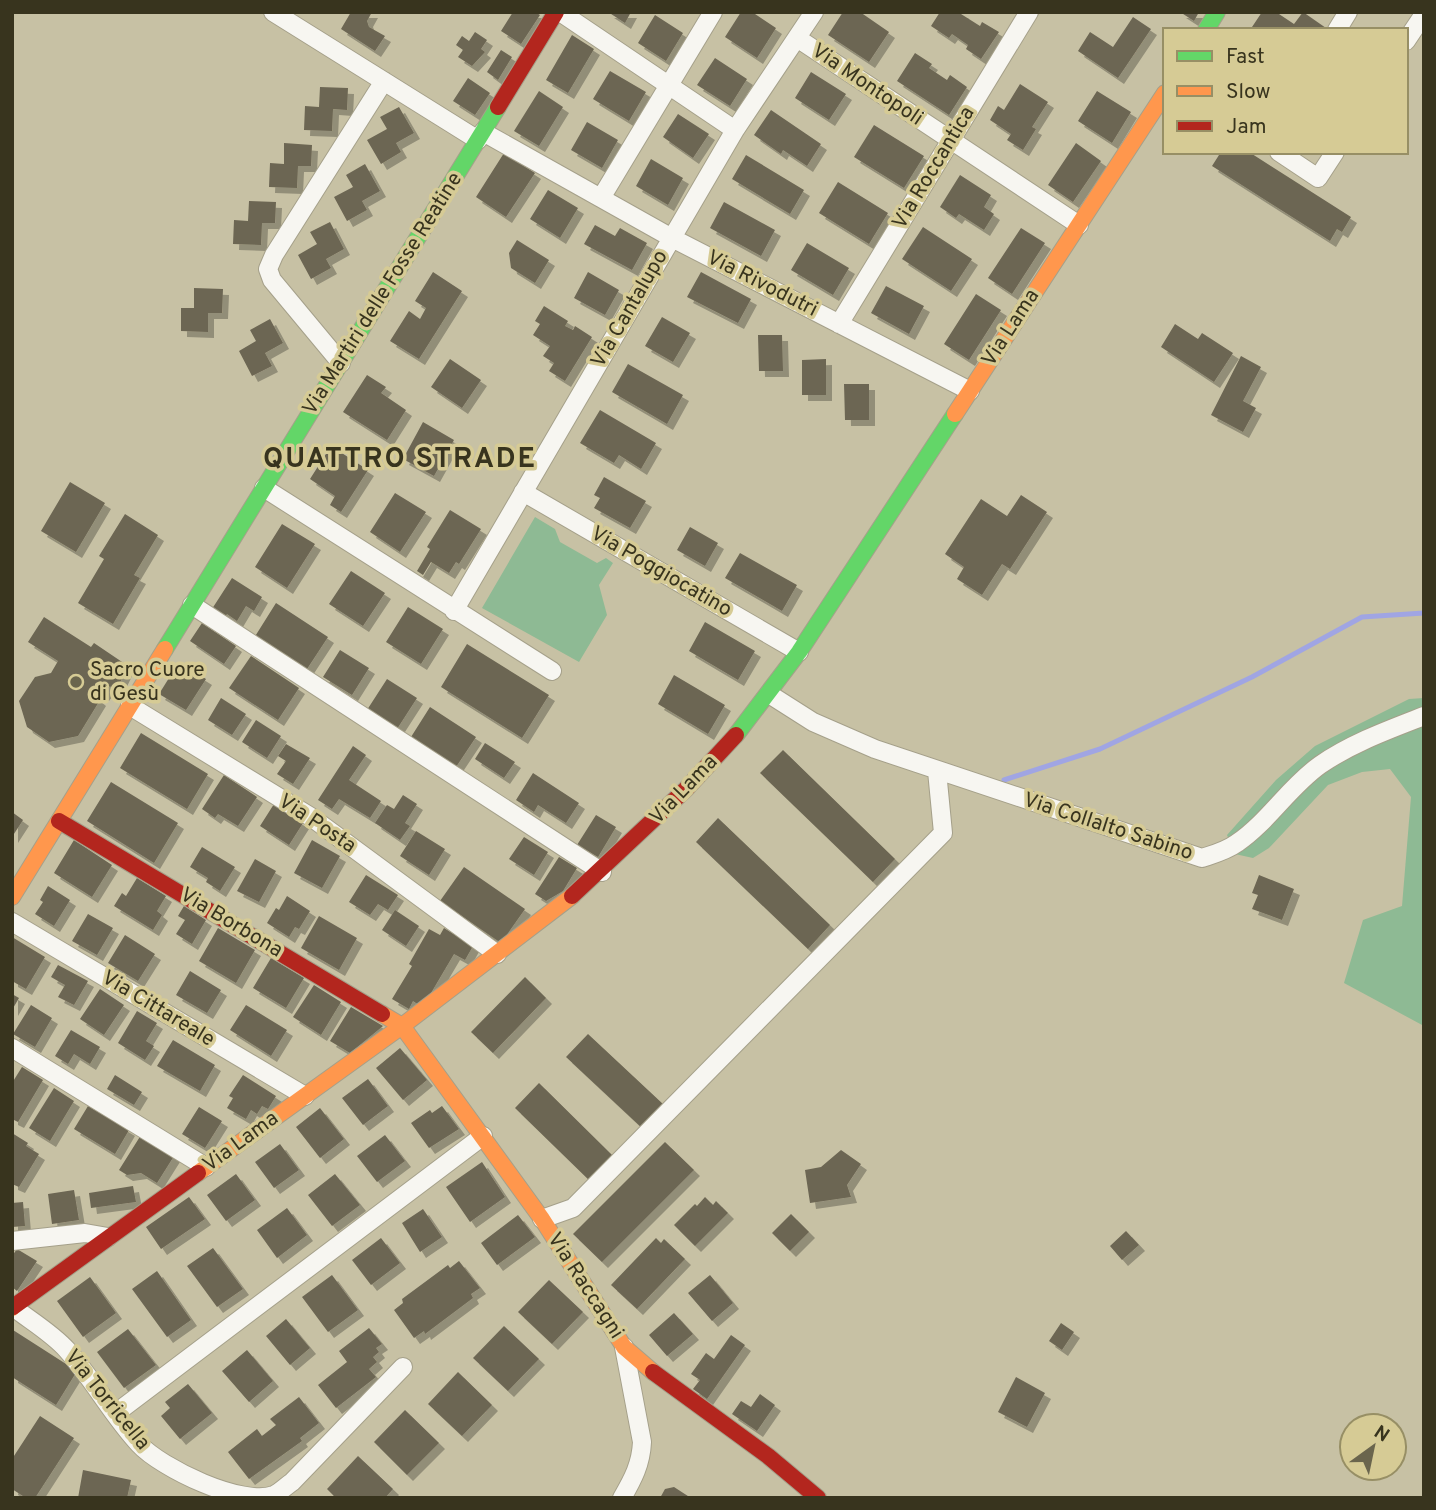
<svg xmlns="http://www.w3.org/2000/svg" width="1436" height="1510" viewBox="0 0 1436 1510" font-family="Overpass,sans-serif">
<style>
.green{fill:#8eba94}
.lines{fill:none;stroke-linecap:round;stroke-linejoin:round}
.stream{stroke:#a0a5e3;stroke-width:5}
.building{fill:#6c6653;filter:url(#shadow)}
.street-casing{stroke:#a5a08a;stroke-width:20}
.fast-casing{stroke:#a5a08a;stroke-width:18}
.slow-casing{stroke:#a5a08a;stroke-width:18}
.jam-casing{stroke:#a5a08a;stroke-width:18}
.street{stroke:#f7f6f1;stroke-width:18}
.fast{stroke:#63d668;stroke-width:16}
.slow{stroke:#ff974d;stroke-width:16}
.jam{stroke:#b3261e;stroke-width:16}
.poi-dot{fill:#6a654d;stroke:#d6cb95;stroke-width:2.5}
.labels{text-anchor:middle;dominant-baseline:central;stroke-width:7;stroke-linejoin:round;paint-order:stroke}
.street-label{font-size:21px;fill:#38341e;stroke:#d6cb95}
.poi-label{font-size:21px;fill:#38341e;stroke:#d6cb95;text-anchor:start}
.district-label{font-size:28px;font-weight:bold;letter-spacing:2px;fill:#38341e;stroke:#d6cb95}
</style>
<defs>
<filter id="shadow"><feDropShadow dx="6" dy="6" stdDeviation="0" flood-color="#0004"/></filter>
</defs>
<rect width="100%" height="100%" fill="#c7c1a4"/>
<path class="green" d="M535,517L555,529L560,542L597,563L606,558L613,563L599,585L607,615L579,662L482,608Z
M1424,698V1026L1344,983L1363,920L1402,906L1411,797L1390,769L1362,772L1328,785L1269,848L1253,858L1235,854L1227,835L1276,780L1315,746L1409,699Z"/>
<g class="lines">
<path class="stream" d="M1004,780L1100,749L1252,677L1362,617L1424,613"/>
</g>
<path class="building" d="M351,12H372L367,21L369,27L385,36L375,51L341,29Z
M513,12H535L540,15L521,44L501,31Z
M608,12H631L625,23Z
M741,12H752L776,28L757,58L725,37Z
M843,12H860L889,32L869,62L828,35Z
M940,12H963L961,14L980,26L982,22L999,32L981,59L966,49L968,45L952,34L949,38L931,26Z
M1180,12H1199L1194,21Z
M1262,12H1276L1294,24L1303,12L1326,28L1325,30H1250Z
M655,15L683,33L666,61L638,43Z
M1133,17L1151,29L1118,78L1078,51L1090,32L1113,47Z
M475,32L487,40L481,49L485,52L472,66L458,57L463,50L456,45L462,36L469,41Z
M572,35L594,49L568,93L546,80Z
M501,50L512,57L498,80L487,72Z
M915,53L932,64L929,68L947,80L950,75L967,87L949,115L897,81Z
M715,58L747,79L730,106L697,85Z
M610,71L646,92L629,121L593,99Z
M811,72L846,94L829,120L795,98Z
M468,78L490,93L475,115L453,101Z
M1020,84L1048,102L1032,127L1036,129L1023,150L1007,140L1011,134L990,120L998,106L1004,110Z
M320,87L348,88L347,110L333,109L332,131L304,130L305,106L319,107Z
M539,91L563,107L539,146L514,131Z
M1097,91L1131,112L1112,143L1078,121Z
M399,107L414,133L396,143L401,152L381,164L367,140L387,129L380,117Z
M771,110L821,144L807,166L783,150L781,154L754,135Z
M678,114L709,134L693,158L663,137Z
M587,122L618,140L602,168L571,150Z
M874,125L924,156L904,188L854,157Z
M284,143L312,145L311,166H298L297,188L269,187L270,163L284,164Z
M1076,143L1101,161L1073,202L1048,185Z
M1216,152H1249L1351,217L1342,232L1337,229L1330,241L1212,166L1219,155Z
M504,153L535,173L506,217L476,197Z
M746,155L804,190L790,214L732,179Z
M651,159L683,178L668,205L636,186Z
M365,164L380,191L362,201L367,210L347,221L334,197L353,187L346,175Z
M960,175L991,195L984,207L994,214L984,230L959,214L956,218L940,207Z
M838,182L888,213L869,244L819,213Z
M548,190L578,208L560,238L530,219Z
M249,201L276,202L275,223H262L261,245L233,244L234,220L248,221Z
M724,202L775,230L761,256L710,228Z
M330,222L344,249L326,259L331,268L311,279L298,255L317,244L310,232Z
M595,225L615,236L620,228L647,243L632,270L584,244Z
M923,227L972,259L951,291L902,259Z
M1021,228L1045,243L1012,294L988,278Z
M517,240L549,260L535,283L511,268L509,253Z
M807,243L849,268L833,295L791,270Z
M433,272L462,291L419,359L390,341L409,311L420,319L426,308L415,301Z
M588,272L619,290L605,315L574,298Z
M701,272L751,299L738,323L687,297Z
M886,286L924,306L909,334L871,313Z
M194,288L223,289L222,313H208V332L181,331V308H194Z
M976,294L1001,310L969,360L944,344Z
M544,306L568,321L565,326L573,330L575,326L592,337L565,381L549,371L554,363L543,356L550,346L533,335L540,324L535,321Z
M662,317L690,333L673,362L645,346Z
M270,319L283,343L265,353L272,366L252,376L239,351L256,341L250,330Z
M1175,324L1198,339L1202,333L1233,353L1214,382L1161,347Z
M758,335H782L783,371H759Z
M1241,356L1261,367L1243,401L1256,408L1243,432L1211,415Z
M450,359L481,380L462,408L431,387Z
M826,359V395H802V360Z
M628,364L683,395L667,424L612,392Z
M367,375L386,387L381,393L406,410L387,440L343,412Z
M844,384H869V420H845Z
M600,410L656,443L641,469L619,455L614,463L580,443Z
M423,422L454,440L434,476L403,459Z
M331,446L368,470L341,512L330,505L335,496L310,479Z
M604,477L646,501L630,528L594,508L600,498L594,495Z
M70,482L105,503L76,552L41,531Z
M395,493L426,512L400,552L370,532Z
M1021,495L1047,512L1010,569L1002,564L982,595L957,579L964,567L945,554L981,499L1007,516Z
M450,510L481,529L459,564L456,562L449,573L431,562L423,575L417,571L430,549L427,547Z
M125,514L158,535L134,575L140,578L113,624L78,603L104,559L99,556Z
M282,524L315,544L287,588L255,567Z
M690,527L718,543L705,566L677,550Z
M740,553L797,585L782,611L725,578Z
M351,571L385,593L363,626L329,604Z
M232,578L262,597L254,611L246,606L237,621L227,614L223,620L210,612Z
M276,603L328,637L305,672L254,638Z
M408,607L443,629L421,664L386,642Z
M44,617L91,647L94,643L128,666L115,693L110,686L103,695L97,691L94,695L100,700L78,736L49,742L27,727L19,701L35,677L51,673L58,661L28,642Z
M705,622L755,651L738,680L689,651Z
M202,623L236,646L224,664L190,641Z
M467,644L549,695L522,738L441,687Z
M340,650L369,668L352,695L323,677Z
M251,656L299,688L278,720L229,688Z
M179,662L206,679L186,710L159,694Z
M674,675L725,705L708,734L658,704Z
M387,679L417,698L397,729L367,710Z
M221,698L246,714L232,735L208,720Z
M430,707L476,737L456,767L411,737Z
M256,720L281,736L267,758L242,742Z
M141,733L208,774L187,809L120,768Z
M485,743L515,762L504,778L475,759Z
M286,744L310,758L293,784L277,774L286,761L278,756Z
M353,746L366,755L349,780L381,801L370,818L339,799L332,809L318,800Z
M783,750L895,859L873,882L760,773Z
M533,773L579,803L566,823L538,805L534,812L516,800Z
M224,775L257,797L238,826L218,814L215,818L202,809Z
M111,782L178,823L154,863L87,821Z
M403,795L417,804L405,823L410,826L400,840L375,823L387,805L394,809Z
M274,804L303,823L289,845L260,826Z
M12,812L23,820L12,837Z
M596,815L616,827L598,857L577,845Z
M718,818L830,925L808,949L696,842Z
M416,831L445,849L429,875L400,856Z
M524,837L548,852L534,875L509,859Z
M74,840L112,865L92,897L54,873Z
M312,840L340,856L322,888L294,873Z
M202,847L235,867L220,891L206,882L208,878L190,867Z
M559,857L577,868L563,891L546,901L535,894Z
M255,859L276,871L259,902L237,891Z
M464,867L525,909L501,943L440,901Z
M366,875L398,895L388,910L378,904L370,915L349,902Z
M1259,875L1294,889L1282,920L1252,909L1258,895L1252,893Z
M137,878L166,896L157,911L162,915L153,930L114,906L122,893L126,896Z
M48,886L70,900L54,926L35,914L43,902L40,900Z
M287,896L310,911L299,929L295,927L289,937L267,923L276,908L279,910Z
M184,906L206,920L192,944L176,934L185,920L178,916Z
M395,910L419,926L406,946L382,930Z
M88,914L113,928L97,955L72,941Z
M319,916L357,938L339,970L301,948Z
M218,928L255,950L236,983L199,961Z
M444,928L473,946L465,960L454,954L431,993L419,1005L413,1001L409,1009L392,999L412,966L409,964L429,929L440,935Z
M125,935L155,954L138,981L108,963Z
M12,937L45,957L26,989L12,981Z
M271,958L304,978L286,1008L253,988Z
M58,965L88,981L74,1005L58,997L65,985L51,977Z
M190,971L221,990L207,1013L176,995Z
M525,977L546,998L493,1053L471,1032Z
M314,985L341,1002L321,1035L293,1017Z
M100,989L124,1005L104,1035L80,1019Z
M12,994L19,998L12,1010Z
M31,1005L52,1018L35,1047L13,1034Z
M246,1005L287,1030L271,1056L230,1030Z
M351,1007L383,1026L350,1053L330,1041Z
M137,1011L157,1023L146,1041L154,1046L145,1060L118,1043Z
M71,1030L100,1047L90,1064L74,1054L68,1064L55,1056Z
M588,1034L664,1105L642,1128L566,1057Z
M173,1040L215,1065L200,1091L157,1066Z
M400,1048L427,1080L403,1100L376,1068Z
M22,1067L43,1080L18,1122L12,1119V1083Z
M115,1075L142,1092L134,1105L107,1089Z
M243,1075L276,1096L268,1109L262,1106L257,1114L251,1110L246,1119L227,1108L233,1098L229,1096Z
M368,1079L388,1106L363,1125L342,1098Z
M539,1083L613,1156L589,1180L515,1108Z
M54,1088L74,1101L50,1141L29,1128Z
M88,1106L129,1130L115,1154L74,1129Z
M442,1106L459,1129L429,1148L411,1123L430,1110L432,1113Z
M199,1107L222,1121L205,1148L182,1134Z
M320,1108L344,1139L320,1158L296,1127Z
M12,1133L28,1143L26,1146L39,1154L19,1187L12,1184Z
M141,1135L174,1156L157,1183L141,1173L127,1175L119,1170Z
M385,1135L405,1161L377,1182L357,1156Z
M665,1142L694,1170L602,1262L573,1234Z
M280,1144L299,1170L274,1188L255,1162Z
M841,1150L861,1164L847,1185L851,1197L810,1203L805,1170L821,1167Z
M482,1162L505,1197L470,1222L446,1187Z
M236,1174L255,1200L226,1221L207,1195Z
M335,1174L360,1205L332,1226L308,1195Z
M133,1186L136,1202L91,1208L89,1193Z
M74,1190L79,1220L52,1224L48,1194Z
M189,1197L205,1219L161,1249L146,1227Z
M705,1197L713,1205L716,1201L728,1213L695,1246L674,1225L695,1204L697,1206Z
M23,1202L25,1226L12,1227V1203Z
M287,1208L307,1235L277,1258L257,1230Z
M423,1209L442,1237L420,1252L402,1223Z
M791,1214L809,1232L790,1251L772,1233Z
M518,1215L535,1237L497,1265L481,1243Z
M1126,1231L1139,1245L1122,1260L1110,1246Z
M381,1238L400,1263L371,1285L352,1260Z
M656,1238L661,1243L664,1239L685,1259L637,1309L611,1285Z
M213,1248L243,1289L217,1307L187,1266Z
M17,1249L37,1261L17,1291L12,1287V1256Z
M459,1261L480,1288L471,1294L473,1298L425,1334L424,1331L414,1338L394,1310L403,1303L402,1299L448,1265L450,1268Z
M157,1271L191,1320L167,1337L132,1289Z
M332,1275L358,1310L328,1332L302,1297Z
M710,1275L733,1303L712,1321L688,1293Z
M90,1277L116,1313L83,1337L57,1301Z
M549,1280L583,1312L552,1344L518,1312Z
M674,1313L693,1334L667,1356L649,1335Z
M286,1319L310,1348L290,1365L266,1336Z
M1061,1323L1074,1332L1062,1350L1049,1341Z
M504,1326L539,1359L508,1391L473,1358Z
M369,1328L382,1344L376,1348L379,1352L373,1357L377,1362L369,1369L376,1377L336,1408L318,1385L347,1362L339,1351Z
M128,1329L156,1365L124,1388L97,1352Z
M13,1330L77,1371L56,1405L12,1377Z
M731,1335L745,1345L707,1399L693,1389L700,1380L691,1374L706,1353L714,1359Z
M247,1350L273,1381L249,1402L222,1371Z
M458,1372L492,1405L462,1436L428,1404Z
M1016,1377L1045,1393L1027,1427L998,1412Z
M188,1384L212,1413L180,1439L161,1416L170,1408L165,1402Z
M760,1394L775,1405L757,1431L732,1414L741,1401L751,1407Z
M299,1397L319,1423L300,1438L302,1441L249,1479L228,1452L257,1429L262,1436L276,1425L270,1419Z
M405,1410L439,1443L407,1475L374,1442Z
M40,1416L74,1438L35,1498H26L12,1489V1459Z
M358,1456L393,1489L385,1498H336L327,1489Z
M83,1470L131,1480L127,1498H78Z
M674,1487L691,1498H660L665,1489Z"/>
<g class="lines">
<g class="street-casing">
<path id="street" d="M273,12L478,140
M560,12L735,130
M1337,30L1348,12
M797,38L1079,225
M1406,41L1424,14
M483,132L672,238L970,391
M1279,152L1318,178L1335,152
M601,198L713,12
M839,324L1029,12
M341,363L272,280L268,269L274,255L384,81
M264,488L552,671
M523,492L799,652
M192,605L602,872
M454,611L735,130L814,12
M769,694L813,722L875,749L1202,858C1214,854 1226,851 1237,843C1268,822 1289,787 1320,765C1352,743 1388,730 1424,716
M130,706L311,817L497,954
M12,922L305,1096
M12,1048L206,1167
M542,1219L573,1208L943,833L937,771
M12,1241L85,1233L108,1237
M13,1307C31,1321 53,1334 67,1350C93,1379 112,1415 139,1444C161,1468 242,1507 274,1495C280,1492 286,1486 292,1482L403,1367
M116,1413L483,1136
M622,1498C633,1479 641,1464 642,1442L624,1347"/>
</g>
<g class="fast-casing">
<path id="fast" d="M1206,30L1217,12
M165,649L498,107
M736,735L799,652L955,414"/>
</g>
<g class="slow-casing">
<path id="slow" d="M955,414L1165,93
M12,897L165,649
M382,1014L402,1026L542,1219L624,1347L653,1372
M198,1173L402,1026L572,896
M12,1306V1308"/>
</g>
<g class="jam-casing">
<path id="jam" d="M498,107L556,12
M59,821L382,1014
M572,896L686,789L736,735
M13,1307L198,1173
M653,1372L768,1456L818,1498"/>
</g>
<use href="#street" class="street"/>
<use href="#fast" class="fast"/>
<use href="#slow" class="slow"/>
<use href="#jam" class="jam"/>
</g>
<circle class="poi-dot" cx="76" cy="682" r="7"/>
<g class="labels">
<g class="street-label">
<text transform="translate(867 85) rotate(34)">Via Montopoli</text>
<text transform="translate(934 168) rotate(-59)">Via Roccantica</text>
<text transform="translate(762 284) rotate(27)">Via Rivodutri</text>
<text transform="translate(383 294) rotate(-58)">Via Martiri delle Fosse Reatine</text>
<text transform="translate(630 309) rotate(-60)">Via Cantalupo</text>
<text transform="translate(1011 328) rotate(-57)">Via Lama</text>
<text transform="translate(661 572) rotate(30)">Via Poggiocatino</text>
<text transform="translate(684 790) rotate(-46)">Via Lama</text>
<text transform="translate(317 824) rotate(34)">Via Posta</text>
<text transform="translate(1108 827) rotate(18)">Via Collalto Sabino</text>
<text transform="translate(231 923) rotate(31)">Via Borbona</text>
<text transform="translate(158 1009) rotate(31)">Via Cittareale</text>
<text transform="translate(241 1142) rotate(-36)">Via Lama</text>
<text transform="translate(585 1286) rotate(57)">Via Raccagni</text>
<text transform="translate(107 1400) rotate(51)">Via Torricella</text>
</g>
<g class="poi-label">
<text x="90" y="670">Sacro Cuore<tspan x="90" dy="24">di Gesù</tspan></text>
</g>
<g class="district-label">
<text x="400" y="460">QUATTRO STRADE</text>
</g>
</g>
<rect width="1436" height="1510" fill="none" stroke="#38341e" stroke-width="28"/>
<rect x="1163" y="28" width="245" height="126" fill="#d6cb95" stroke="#978f65" stroke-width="2"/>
<rect x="1177" y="51" width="35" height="10" fill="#63d668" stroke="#978f65" stroke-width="2"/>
<text x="1226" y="63" font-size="21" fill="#38341e">Fast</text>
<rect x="1177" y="86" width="35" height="10" fill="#ff974d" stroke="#978f65" stroke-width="2"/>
<text x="1226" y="98" font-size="21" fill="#38341e">Slow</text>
<rect x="1177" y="121" width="35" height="10" fill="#b3261e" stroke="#978f65" stroke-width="2"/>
<text x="1226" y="133" font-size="21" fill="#38341e">Jam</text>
<g transform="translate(1373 1447) rotate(33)"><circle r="33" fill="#d6cb95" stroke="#978f65" stroke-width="2"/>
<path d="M0-5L12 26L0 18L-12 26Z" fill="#6a654d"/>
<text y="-10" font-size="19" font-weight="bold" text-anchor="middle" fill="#38341e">N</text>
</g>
</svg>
